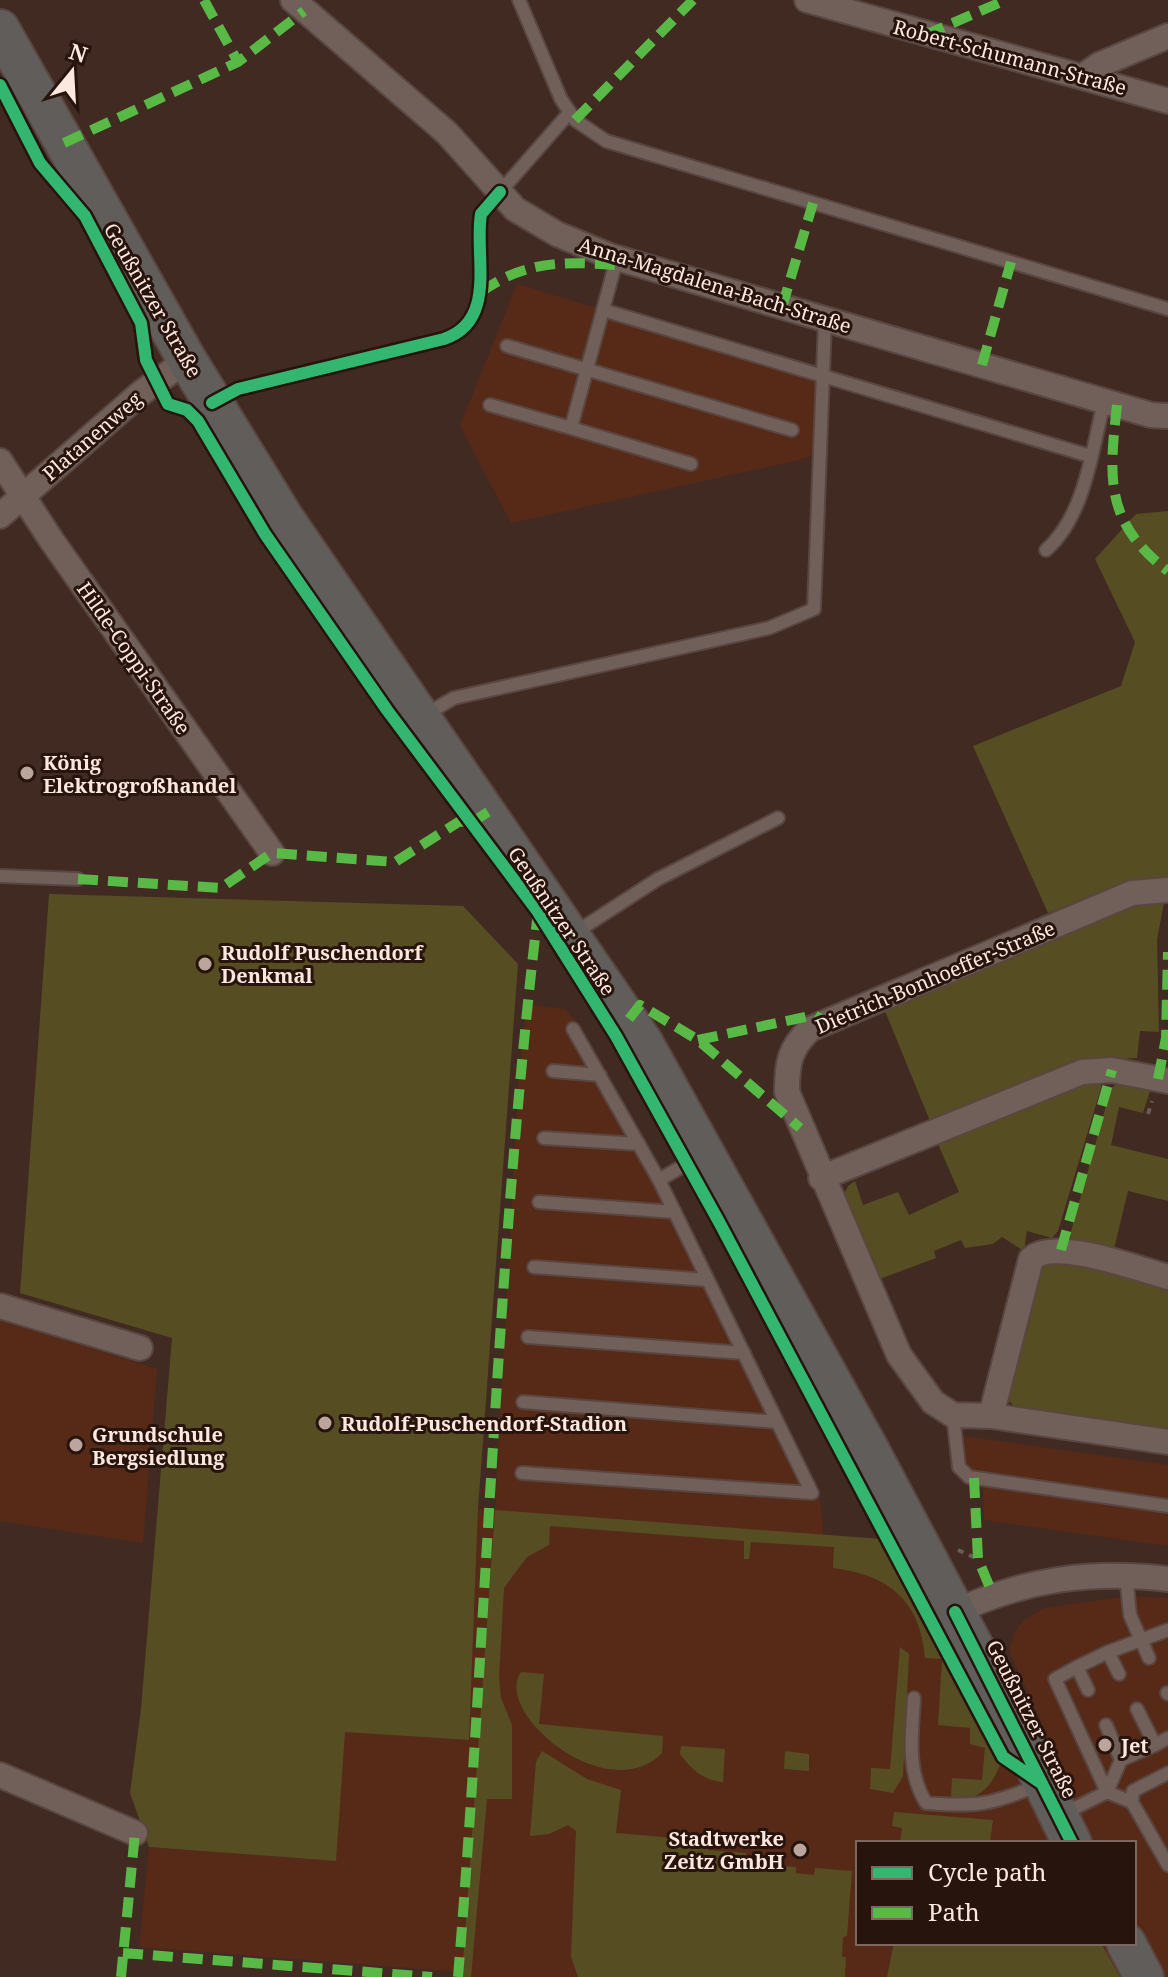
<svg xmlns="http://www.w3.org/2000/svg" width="1168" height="1977" viewBox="0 0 1168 1977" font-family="'Noto Serif',serif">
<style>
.built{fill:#572a18;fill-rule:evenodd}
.green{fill:#574d23}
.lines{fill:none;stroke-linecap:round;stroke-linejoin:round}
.lane-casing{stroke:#594640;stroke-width:16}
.street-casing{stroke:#594640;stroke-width:28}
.primary-casing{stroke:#594640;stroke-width:42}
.path{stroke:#6b5b56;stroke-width:4;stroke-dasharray:6 6;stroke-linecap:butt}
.lane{stroke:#715f59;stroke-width:12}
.street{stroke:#715f59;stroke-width:24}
.primary{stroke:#615d5b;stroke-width:38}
.quiet{stroke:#58b947;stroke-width:10;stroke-dasharray:20 10;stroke-linecap:butt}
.cycleway-casing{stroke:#27140d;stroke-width:17}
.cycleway{stroke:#33b770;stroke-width:12}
.poi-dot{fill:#bba59c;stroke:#27140d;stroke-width:3}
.labels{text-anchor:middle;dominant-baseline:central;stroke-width:6;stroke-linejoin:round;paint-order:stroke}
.street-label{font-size:20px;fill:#fde7de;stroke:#27140d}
.poi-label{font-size:20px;font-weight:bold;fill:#fde7de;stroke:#27140d;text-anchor:start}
</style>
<rect width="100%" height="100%" fill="#412a22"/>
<path class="built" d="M517,284L823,376L820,453L795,461L511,523L460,426Z
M527,1004L565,1009L578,1024L663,1176L786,1421L819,1491L824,1537L882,1539L1003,1765L1052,1746L1009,1651L1014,1633L1025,1619L1045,1608L1129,1596L1168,1598V1977H462V1972L139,1947L149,1847L335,1861L344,1731L469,1740L478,1509H495L519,1071ZM858,1843H1134V1943H858Z
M0,1320L157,1369L143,1543L0,1521Z
M964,1436L1168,1465V1546L984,1520L983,1490L965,1461Z"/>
<path class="green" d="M1168,511V880L1118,885L1048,913L973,746L1121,686L1135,642L1095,559L1136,514Z
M49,894L463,906L518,964L478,1509L469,1740L345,1732L336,1861L149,1847L130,1793L141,1709L172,1338L20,1293Z
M1165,897L1157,940L1159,1032L1140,1031L1137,1058L1081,1060L932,1126L885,1011L1107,913L1138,901Z
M1101,1079V1088L1058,1231L1052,1238L1027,1231L1024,1251L1002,1237L993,1244L965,1248L961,1240L934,1251L936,1258L877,1280L842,1198L848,1186L855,1181L863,1205L898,1192L909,1215L959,1192L938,1144L1079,1082Z
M1121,1082L1151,1088L1143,1113L1119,1107L1111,1145L1168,1159V1201L1128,1191L1113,1253L1072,1243L1070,1235L1111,1088Z
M1054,1260L1168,1288V1432L1017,1409L1008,1400L1006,1389L1037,1269Z
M495,1510L882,1539L1001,1762C993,1785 978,1804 951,1797L952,1778L982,1780L985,1748L970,1744V1728L938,1725L942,1659L925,1658C920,1600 889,1575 833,1568L834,1547L751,1542L749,1559H744V1541L550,1526L549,1545L527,1557L504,1588L499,1678L501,1698L512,1725V1799H487L471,1977H462Z
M900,1647L909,1654L903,1776L893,1793L870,1789L871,1768L890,1769Z
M521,1672L544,1674L539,1724L663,1736L662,1753C607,1809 492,1712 521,1672Z
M681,1746L725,1749L723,1782C703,1780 692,1770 680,1754Z
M542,1751L587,1779L621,1790L616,1833L709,1841L708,1850L746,1853V1863L796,1867V1873L814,1875L815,1868L852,1871L847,1936L843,1937L842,1957H846L845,1977H578L571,1957L576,1831L568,1825L549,1834L530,1836L536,1762Z
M785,1751L809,1754V1771L784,1769Z
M894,1812L993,1820L990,1841L1004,1843H900L902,1828L892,1826Z
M894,1943H1101L1120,1977H887Z"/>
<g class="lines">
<g class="lane-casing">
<path id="lane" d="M519,0L561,99L575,120L606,141L1168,309
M500,192L570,112
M617,258L571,428L691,464
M603,310L1090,456
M507,346L792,430
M490,405L571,428
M1046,550C1085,516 1092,450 1104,402
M423,716L454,698L769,628L814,609L825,320
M0,876L78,879
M573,934L658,879L778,818
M553,1071L600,1075
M544,1138L639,1144
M659,1180L700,1156
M539,1202L675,1212
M534,1267L708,1280
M528,1337L744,1353
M523,1402L777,1422
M953,1415L959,1467L969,1477L1168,1506
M522,1473L812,1493L659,1180L573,1029
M1126,1575L1130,1615L1149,1658
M1108,1652L1168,1630
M1077,1667L1055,1679L1107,1792L1121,1760L1106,1725
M1088,1690L1077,1667L1108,1652L1119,1674
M1167,1693L1168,1694
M914,1698C912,1735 906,1770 926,1803C976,1807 992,1805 1038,1785
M1137,1709L1155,1745L1168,1738
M1121,1760L1155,1745
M1132,1802L1133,1791L1168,1773
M1061,1815L1107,1792L1132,1802L1168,1865"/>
</g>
<g class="street-casing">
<path id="street" d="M293,0L447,133L515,209L557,234L610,256L1151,415L1168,416
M807,0L1168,101
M1082,77L1099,65L1168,36
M0,461L52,541L272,853
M0,516L141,393L187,360
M1168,890L1132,893L810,1029C789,1049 787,1064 787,1092L899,1355L933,1402L953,1415L991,1416L1168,1442
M821,1178L1082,1072L1112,1070L1168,1081
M0,1306L140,1348
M991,1416L1031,1259C1054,1237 1138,1269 1168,1277
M955,1612C1025,1579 1091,1570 1168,1579
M0,1775L135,1833"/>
</g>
<g class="primary-casing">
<path id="primary" d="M0,29L187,360L284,518L643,1042L869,1449L1005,1705L1072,1843
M1126,1943L1144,1977"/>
</g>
<path class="path" d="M1148,1114L1152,1101
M958,1550L978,1559"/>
<use href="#lane" class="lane"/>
<use href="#street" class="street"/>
<use href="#primary" class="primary"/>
<path class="quiet" d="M204,0L238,62
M925,35L1006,0
M575,120L693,0
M64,143L238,62L304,11
M481,292C524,261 564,261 615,265
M782,307L813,203
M982,365L1011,262
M1117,405C1109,477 1104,522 1168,571
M78,879L221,888L272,853L395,862L460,821L471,823L488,812
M629,1019L640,1005L698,1040L800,1128
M698,1040L814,1015L826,1022
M1158,1079L1166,1038L1168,952
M1061,1250L1112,1070
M974,1478L978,1559L993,1595
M123,1953L432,1977
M121,1977L135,1833
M458,1977C487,1622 496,1266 538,912"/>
<g class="cycleway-casing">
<path id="cycleway" d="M0,85L40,163L85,216L141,323L146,360L168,404L187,410L198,421L265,534L387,710L538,912L616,1036L718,1220L1003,1757L1041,1783
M212,403L238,389L444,339C498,321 474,255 481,214L500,192
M955,1612L1072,1843"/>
</g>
<use href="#cycleway" class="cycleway"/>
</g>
<g class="poi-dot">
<circle cx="27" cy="773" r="8"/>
<circle cx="205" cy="964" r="8"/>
<circle cx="325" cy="1423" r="8"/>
<circle cx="76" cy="1445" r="8"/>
<circle cx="1105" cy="1745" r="8"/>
<circle cx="800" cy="1850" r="8"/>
</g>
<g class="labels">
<g class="street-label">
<text transform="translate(1010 57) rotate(15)">Robert-Schumann-Straße</text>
<text transform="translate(715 285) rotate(17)">Anna-Magdalena-Bach-Straße</text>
<text transform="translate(153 300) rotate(60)">Geußnitzer Straße</text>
<text transform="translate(92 436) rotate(-41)">Platanenweg</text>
<text transform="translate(134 658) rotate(55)">Hilde-Coppi-Straße</text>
<text transform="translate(562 921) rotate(56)">Geußnitzer Straße</text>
<text transform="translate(935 977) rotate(-23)">Dietrich-Bonhoeffer-Straße</text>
<text transform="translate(1032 1719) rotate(63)">Geußnitzer Straße</text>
</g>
<g class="poi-label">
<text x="43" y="762">König<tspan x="43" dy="23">Elektrogroßhandel</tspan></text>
<text x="221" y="952">Rudolf Puschendorf<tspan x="221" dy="23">Denkmal</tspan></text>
<text x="341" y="1423">Rudolf-Puschendorf-Stadion</text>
<text x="92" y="1434">Grundschule<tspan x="92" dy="23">Bergsiedlung</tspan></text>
<text x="1121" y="1745">Jet</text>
<text x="784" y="1838" text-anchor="end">Stadtwerke<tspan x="784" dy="23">Zeitz GmbH</tspan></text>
</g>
</g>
<rect x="856" y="1841" width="280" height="104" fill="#27140d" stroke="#7d6861" stroke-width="2"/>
<rect x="872" y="1867" width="40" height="12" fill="#33b770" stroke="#7d6861" stroke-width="2"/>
<text x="928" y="1881" font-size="24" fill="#fde7de">Cycle path</text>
<rect x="872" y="1907" width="40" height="12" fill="#58b947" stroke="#7d6861" stroke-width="2"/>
<text x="928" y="1921" font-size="24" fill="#fde7de">Path</text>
<g transform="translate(72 72) rotate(18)" stroke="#27140d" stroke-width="6" paint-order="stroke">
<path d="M0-6L14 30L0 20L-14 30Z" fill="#fde7de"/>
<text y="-12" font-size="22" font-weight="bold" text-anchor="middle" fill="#fde7de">N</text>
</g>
</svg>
